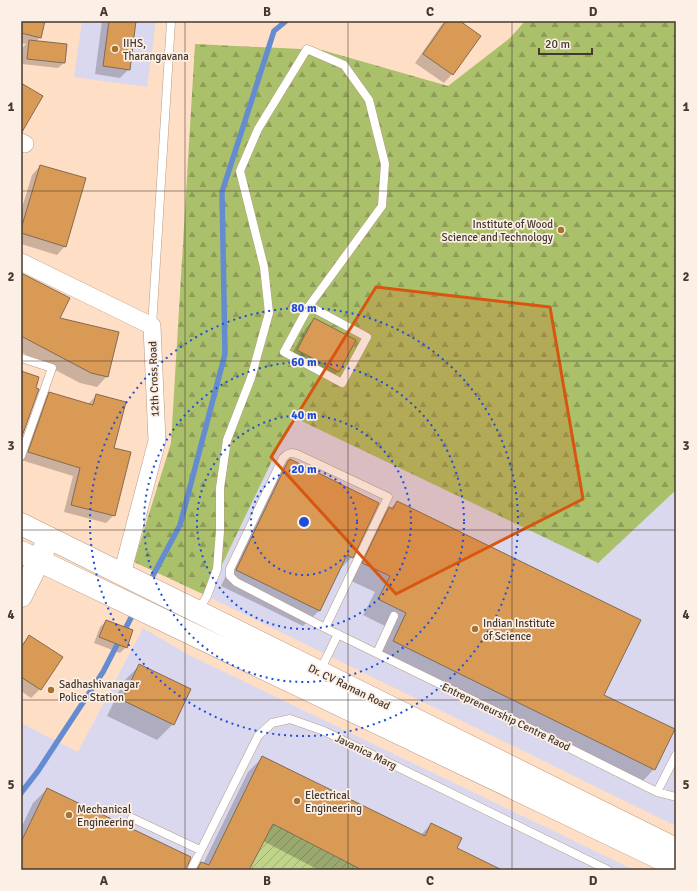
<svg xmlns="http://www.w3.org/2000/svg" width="697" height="891" viewBox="0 0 697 891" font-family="Signika,sans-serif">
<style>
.education{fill:#dad8ee}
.forest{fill:url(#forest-firs)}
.garden{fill:url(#garden-furrows)}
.shadow{fill:#0003}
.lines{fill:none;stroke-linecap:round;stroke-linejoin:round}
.stream{stroke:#658cd1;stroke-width:5.5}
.building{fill:#d99a56;stroke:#836a51}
.lane-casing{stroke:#b99b83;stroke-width:9}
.street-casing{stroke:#b99b83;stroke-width:18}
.secondary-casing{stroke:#b99b83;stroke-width:23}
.highway-casing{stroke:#b99b83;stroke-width:23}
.lane{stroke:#fff;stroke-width:8}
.street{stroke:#fff;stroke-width:17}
.secondary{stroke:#fff;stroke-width:22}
.highway{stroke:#fff;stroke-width:22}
.marked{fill:#d85610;fill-opacity:0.2;stroke:#d85610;stroke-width:3;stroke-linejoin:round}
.grid{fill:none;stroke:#45392f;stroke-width:1;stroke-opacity:0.55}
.ring{fill:none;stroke:#1d4ed8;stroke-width:2;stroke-dasharray:2 4}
.poi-dot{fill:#a8732d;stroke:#fcefe5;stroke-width:1.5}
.labels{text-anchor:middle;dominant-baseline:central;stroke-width:3.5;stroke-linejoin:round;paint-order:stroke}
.poi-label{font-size:11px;fill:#45392f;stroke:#fcefe5;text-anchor:start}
.street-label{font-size:11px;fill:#45392f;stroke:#fcefe5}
.centre{fill:#1d4ed8;stroke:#fcefe5;stroke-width:2}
.ring-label{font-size:12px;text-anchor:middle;font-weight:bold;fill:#1d4ed8;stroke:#fcefe5;stroke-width:3.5;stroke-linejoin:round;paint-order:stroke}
.neatline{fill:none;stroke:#45392f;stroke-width:1.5}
.grid-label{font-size:13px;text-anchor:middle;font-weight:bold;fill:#45392f}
</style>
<defs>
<pattern id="forest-firs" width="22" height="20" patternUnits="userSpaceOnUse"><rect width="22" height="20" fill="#abc06a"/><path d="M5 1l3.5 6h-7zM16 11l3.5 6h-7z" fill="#8d9d58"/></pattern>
<pattern id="garden-furrows" width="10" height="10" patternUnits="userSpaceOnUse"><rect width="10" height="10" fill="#c0d38a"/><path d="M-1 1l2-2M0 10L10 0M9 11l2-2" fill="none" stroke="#9eac71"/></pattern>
</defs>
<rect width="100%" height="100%" fill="#fedec5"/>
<path class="education" d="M82,21H156L147,87L74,77Z
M676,21V826L207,596L293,417L338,438Z
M143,628L187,654L634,870H21V723L78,752Z"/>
<path class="forest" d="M525,21H676V490L598,563L293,417L207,596L134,562L171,443L195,44L322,50L448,86L510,38Z"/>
<path class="garden" d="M273,824L362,870H249Z"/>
<path class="shadow" d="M21,21H44L40,37L36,42L64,63L58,68L22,64L23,47L26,44L21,43Z
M102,21H135L129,69L120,78L95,74Z
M446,21H458L452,74L444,83L415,63L442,24Z
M40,166L65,246L57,255L21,244V211L32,175Z
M21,274L107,376L97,387L80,383L21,352Z
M314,319L354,341L338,372L329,380L289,359L306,328Z
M50,393L88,405L89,403L97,395L113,449L114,515L106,523L64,512L73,476L21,460L42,401Z
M288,462L378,503L352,557L338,571L319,611L303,626L221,586L272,478Z
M397,502L603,696L654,769L639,785L378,657L391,629L363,615L375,592L347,579L374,524Z
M106,621L126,647L120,653L94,643L100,627Z
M30,636L40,689L31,698L21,691V645Z
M140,665L173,724L157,740L107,716L124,681Z
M262,758L421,835L431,824L456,849L500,870H319L263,841L248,870H194L202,863L203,864L248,772Z
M47,789L21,870V828L33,803Z"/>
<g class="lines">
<path class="stream" d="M149,583L180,525L225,354L222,192L274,31L286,21
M21,793L38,771L103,672L135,610"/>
</g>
<path class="building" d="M21,21H45L41,38L21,33Z
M109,21H136L130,70L103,66Z
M446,21H460L481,36L453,75L423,54Z
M29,40L67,44L65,63L27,59Z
M21,83L43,96L22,132H21Z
M40,165L86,178L66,247L21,233V229Z
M21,273L70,298L60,318L119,332L108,377L91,373L21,336Z
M314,318L356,340L339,372L297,350Z
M21,371L39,377L36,388L39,389L21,439Z
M49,392L93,405L96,394L126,402L114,448L131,452L115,516L71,505L80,468L28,452Z
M290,459L379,503L353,558L347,555L320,611L236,570L288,461Z
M397,501L641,620L604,695L675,729L655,770L393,641L406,613L378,599L390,576L362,563L389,507L393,509Z
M106,620L133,630L127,648L99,637Z
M29,635L63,657L41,690L21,677V648Z
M139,664L191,689L174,725L122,700Z
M262,756L425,836L431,823L462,838L457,848L502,870H362L273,824L249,870H197L201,862L209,865Z
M47,788L191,857L186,870H21V842Z"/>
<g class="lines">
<g class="lane-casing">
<path id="lane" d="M152,326L171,21
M21,358L52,368L21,456
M198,611L207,596L217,569L220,531V488L227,440L251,378L269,313L264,267L240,171L258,129L307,49L344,65L369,100L385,164L382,206L309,306L284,352L342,383L367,337L309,306
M325,628L388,497L299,455C292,452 289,452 283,458L230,569V576L236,582L325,628L491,709L657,792L676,797
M377,653L394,616
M320,671L338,634
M657,792L676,755
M132,818L200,850
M191,870L258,736L272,723L290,719L324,731L608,870"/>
</g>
<g class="street-casing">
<path id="street" d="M21,142L25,144
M21,262L152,326L157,441L122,574"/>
</g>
<g class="secondary-casing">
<path id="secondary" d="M21,596L39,560L49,538"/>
</g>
<g class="highway-casing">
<path id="highway" d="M21,524L676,849
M21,552L676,866"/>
</g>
<use href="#lane" class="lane"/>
<use href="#street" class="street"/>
<use href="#secondary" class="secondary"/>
<use href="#highway" class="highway"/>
</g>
<path class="marked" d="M376,287L550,307L583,499L396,594L271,457Z"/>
<path class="grid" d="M185,21V870M348,21V870M512,21V870M21,191H676M21,361H676M21,530H676M21,700H676"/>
<g class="ring">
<circle cx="304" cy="522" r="53"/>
<circle cx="304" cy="522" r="107"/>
<circle cx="304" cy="522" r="160"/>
<circle cx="304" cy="522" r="214"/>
</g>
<g class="poi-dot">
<circle cx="115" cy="49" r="4"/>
<circle cx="561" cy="230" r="4"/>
<circle cx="475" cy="629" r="4"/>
<circle cx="51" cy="690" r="4"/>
<circle cx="297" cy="801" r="4"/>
<circle cx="69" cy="815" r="4"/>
</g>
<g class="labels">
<g class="poi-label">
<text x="123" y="43">IIHS,<tspan x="123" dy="13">Tharangavana</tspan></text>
<text x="553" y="224" text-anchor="end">Institute of Wood<tspan x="553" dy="13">Science and Technology</tspan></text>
<text x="483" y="623">Indian Institute<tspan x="483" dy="13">of Science</tspan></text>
<text x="59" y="684">Sadhashivanagar<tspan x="59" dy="13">Police Station</tspan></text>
<text x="305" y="795">Electrical<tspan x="305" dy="13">Engineering</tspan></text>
<text x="77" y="809">Mechanical<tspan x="77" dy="13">Engineering</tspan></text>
</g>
<g class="street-label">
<text transform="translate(154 379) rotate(-92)">12th Cross Road</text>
<text transform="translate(349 687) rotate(26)">Dr. CV Raman Road</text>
<text transform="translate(506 717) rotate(26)">Entrepreneurship Centre Raod</text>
<text transform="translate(366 752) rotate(26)">Javanica Marg</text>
</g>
</g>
<circle cx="304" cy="522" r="6" class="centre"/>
<g class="ring-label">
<text x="304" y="312">80 m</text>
<text x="304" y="366">60 m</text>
<text x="304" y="419">40 m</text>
<text x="304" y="473">20 m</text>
</g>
<rect width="697" height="891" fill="none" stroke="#fcefe5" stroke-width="44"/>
<path d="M539 48v6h53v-6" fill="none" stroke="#45392f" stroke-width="2"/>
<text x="545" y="48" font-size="12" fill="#45392f" stroke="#fcefe5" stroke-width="3" paint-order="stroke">20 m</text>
<rect x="22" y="22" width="653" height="847" class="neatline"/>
<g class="grid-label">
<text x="104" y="16">A</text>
<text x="267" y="16">B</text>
<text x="430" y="16">C</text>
<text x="593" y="16">D</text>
<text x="11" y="111">1</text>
<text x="686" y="111">1</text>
<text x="11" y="281">2</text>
<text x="686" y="281">2</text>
<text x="11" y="450">3</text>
<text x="686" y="450">3</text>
<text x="11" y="619">4</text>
<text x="686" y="619">4</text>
<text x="11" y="789">5</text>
<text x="686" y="789">5</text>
<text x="104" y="885">A</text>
<text x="267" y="885">B</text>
<text x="430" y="885">C</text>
<text x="593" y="885">D</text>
</g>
</svg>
